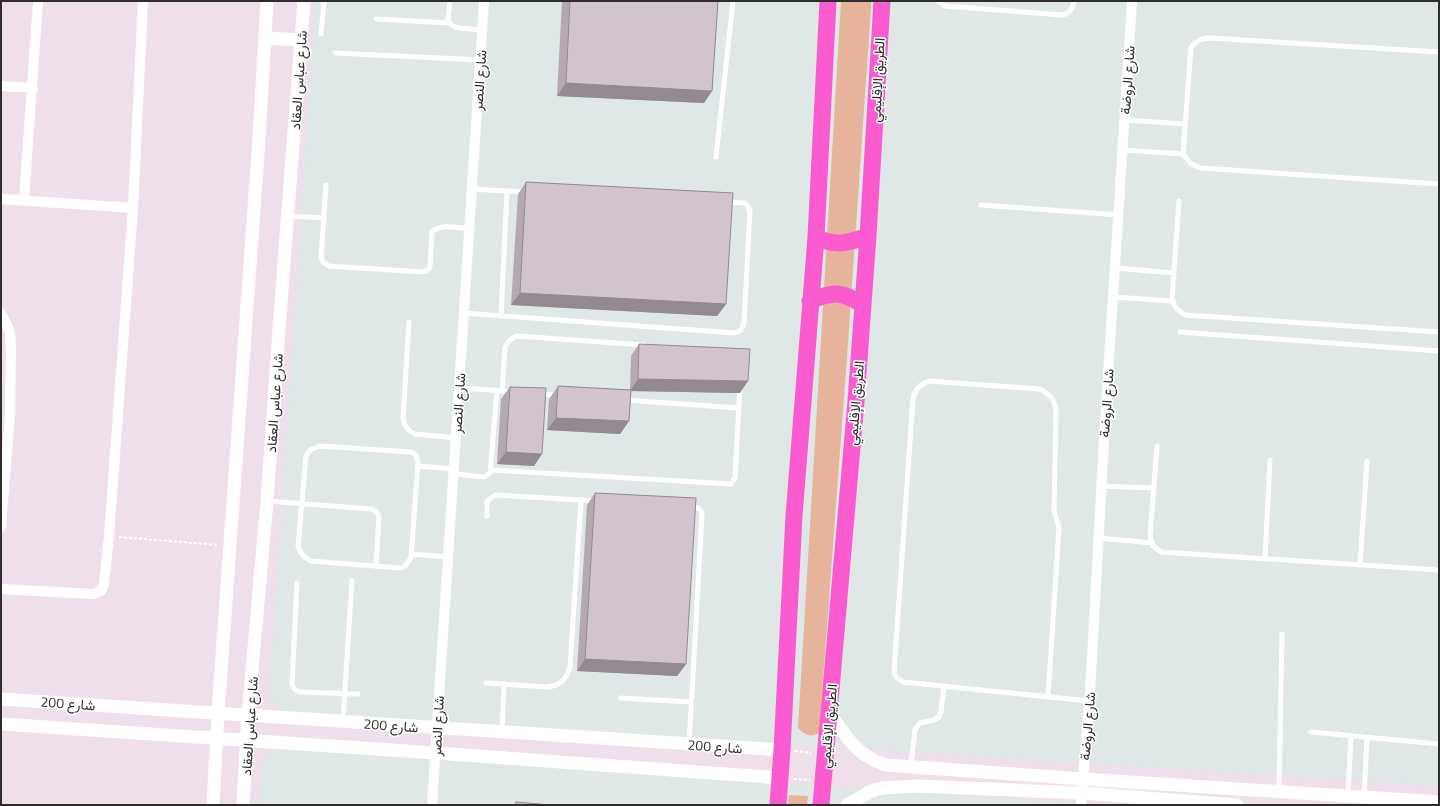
<svg xmlns="http://www.w3.org/2000/svg" width="1440" height="806" viewBox="0 0 1440 806" font-family="'Titillium Web',Vazirmatn,sans-serif">
<style>
.industrial{fill:#e0e7e7}
.green{fill:#e6b49b}
.lines{fill:none;stroke-linecap:round;stroke-linejoin:round}
.path{stroke:#fff;stroke-width:2;stroke-dasharray:3 2;stroke-linecap:butt}
.service{stroke:#fff;stroke-width:5}
.minor{stroke:#fff;stroke-width:10}
.tertiary{stroke:#fff;stroke-width:13}
.trunk{stroke:#fa5cd0;stroke-width:17}
.wall{fill:#b5a9b1}
.shaded-wall{fill:#938990}
.building{fill:#d2c4ce;stroke:#938990}
.labels{text-anchor:middle;dominant-baseline:central;stroke-width:3;stroke-linejoin:round;paint-order:stroke}
.street-label{font-size:14px;fill:#2d2d2d;stroke:#fff}
</style>
<rect width="100%" height="100%" fill="#efdfeb"/>
<path class="industrial" d="M315,1H1439V786L278,711L269,696Z
M273,748L1103,805H259L262,767Z"/>
<path class="green" d="M841,1H871V8L847,357L819,733C810,738 805,735 798,728Z
M789,795L808,796L807,805H788Z"/>
<g class="lines">
<path class="path" d="M119,537L218,545
M795,751L811,753
M794,779L810,780"/>
<path class="service" d="M450,1L448,19L451,25L458,28L483,30
M938,1L945,6L1062,15C1070,14 1073,8 1074,1
M376,19L449,23
M321,34L324,1
M1439,52L1210,38C1202,38 1196,41 1191,47L1183,154L1191,164L1201,168L1439,184
M335,53L481,60
M1125,120L1185,124
M1123,150L1183,154
M716,157L733,1
M326,185L321,258L323,262L329,266L423,272L428,270L430,266L432,232C440,223 459,228 470,229
M472,189L524,192
M1179,201L1172,299L1176,308L1185,315L1439,332
M981,205L1119,215
M288,216L324,218
M1115,268L1174,273
M1113,297L1172,301
M464,313L734,333C740,332 743,329 744,323L750,210L745,203L726,202
M501,316L507,191
M409,322L403,418C404,426 407,431 415,434L456,438
M1180,332L1439,351
M459,388L505,391
M502,391L505,347L511,339L517,336L644,345
M540,394L558,395
M624,400L739,408
M320,446L411,452L416,455L418,462L411,558L405,566L400,568L311,561C304,558 300,554 298,546L306,456L310,450Z
M1157,446L1150,536L1153,546L1161,552L1439,570
M418,466L454,469
M491,470L731,484L735,478L740,387
M454,474L484,477L490,473L497,391
M1101,486L1154,488
M268,501L371,509L376,511L379,516L376,566
M487,516V501L495,495L597,501
M1099,538L1152,543
M412,554L448,557
M1265,559L1270,460
M1360,565L1367,461
M297,583L292,684C293,688 296,691 300,692L358,694
M486,683L548,687C561,685 567,679 570,666L581,500
M1048,697L1059,528L1054,510L1056,411C1055,400 1049,393 1039,389L930,381C921,383 916,388 913,398L894,672L897,678L903,682L1089,701
M621,698L691,702
M343,720L352,580
M502,731L504,684
M1311,732L1439,744
M689,744L702,515V512L698,508L689,506
M911,766L915,729L920,723L934,720L939,717L941,711L944,686
M1279,791L1282,634
M1348,795L1351,736
M1364,796L1367,738"/>
<path class="minor" d="M1,86L33,88
M1,199L133,208
M24,200L38,1
M1,313L10,332L11,351L10,413L1,527
M1,589L93,594L101,591L104,584L109,536L133,208L143,1
M432,805L484,1
M1081,805L1091,676L1105,422L1132,1"/>
<path class="tertiary" d="M265,38L301,40
M1,699L782,750
M829,712C846,736 856,756 886,765L1083,779L1439,802
M1,724L436,753L780,778
M213,805L218,713L259,139L267,1
M243,805L248,715L267,501L281,302L304,1
M847,805L871,791L882,788L917,786L1082,793L1237,805"/>
<path class="trunk" d="M816,237C836,247 848,243 868,236
M810,301C833,291 842,291 863,305
M778,805L782,750L794,516L816,237L828,1
M821,805L856,401L868,236L882,1"/>
</g>
<path class="wall" d="M562,1H718L712,91L704,103L557,96Z
M526,182L726,304L717,316L511,305L518,194Z
M639,344L740,393L631,391L629,421L620,434L547,430L549,399L558,386L630,390L631,356Z
M510,387L534,466L497,464L501,399Z
M595,493L686,664L677,676L577,671L587,505Z"/>
<path class="shaded-wall" d="M566,83L712,91L704,103L557,96Z
M520,293L726,304L717,316L511,305Z
M638,379L748,381L740,393L630,391Z
M556,418L629,421L620,434L547,430Z
M506,452L542,454L534,466L497,464Z
M585,659L686,664L677,676L577,671Z"/>
<path class="building" d="M570,1H718L712,91L566,83Z
M526,182L733,193L726,304L520,293Z
M639,344L750,349L748,381L638,379Z
M558,386L631,390L629,421L556,418Z
M510,387L546,388L542,454L506,452Z
M595,493L696,498L686,664L585,659Z
M516,802L550,805H515Z"/>
<g class="labels">
<g class="street-label">
<text transform="translate(298 80) rotate(-86)">شارع عباس العقاد</text>
<text transform="translate(479 80) rotate(-86)">شارع النصر</text>
<text transform="translate(877 80) rotate(-87)">الطريق الإقليمي</text>
<text transform="translate(1127 80) rotate(-86)">شارع الروضة</text>
<text transform="translate(274 403) rotate(-86)">شارع عباس العقاد</text>
<text transform="translate(458 403) rotate(-86)">شارع النصر</text>
<text transform="translate(855 403) rotate(-85)">الطريق الإقليمي</text>
<text transform="translate(1106 403) rotate(-86)">شارع الروضة</text>
<text transform="translate(68 703) rotate(4)">شارع 200</text>
<text transform="translate(391 725) rotate(4)">شارع 200</text>
<text transform="translate(249 726) rotate(-86)">شارع عباس العقاد</text>
<text transform="translate(437 726) rotate(-87)">شارع النصر</text>
<text transform="translate(828 726) rotate(-85)">الطريق الإقليمي</text>
<text transform="translate(1087 726) rotate(-85)">شارع الروضة</text>
<text transform="translate(715 746) rotate(4)">شارع 200</text>
</g>
</g>
<rect width="1440" height="806" fill="none" stroke="#2d2d2d" stroke-width="4"/>
</svg>
